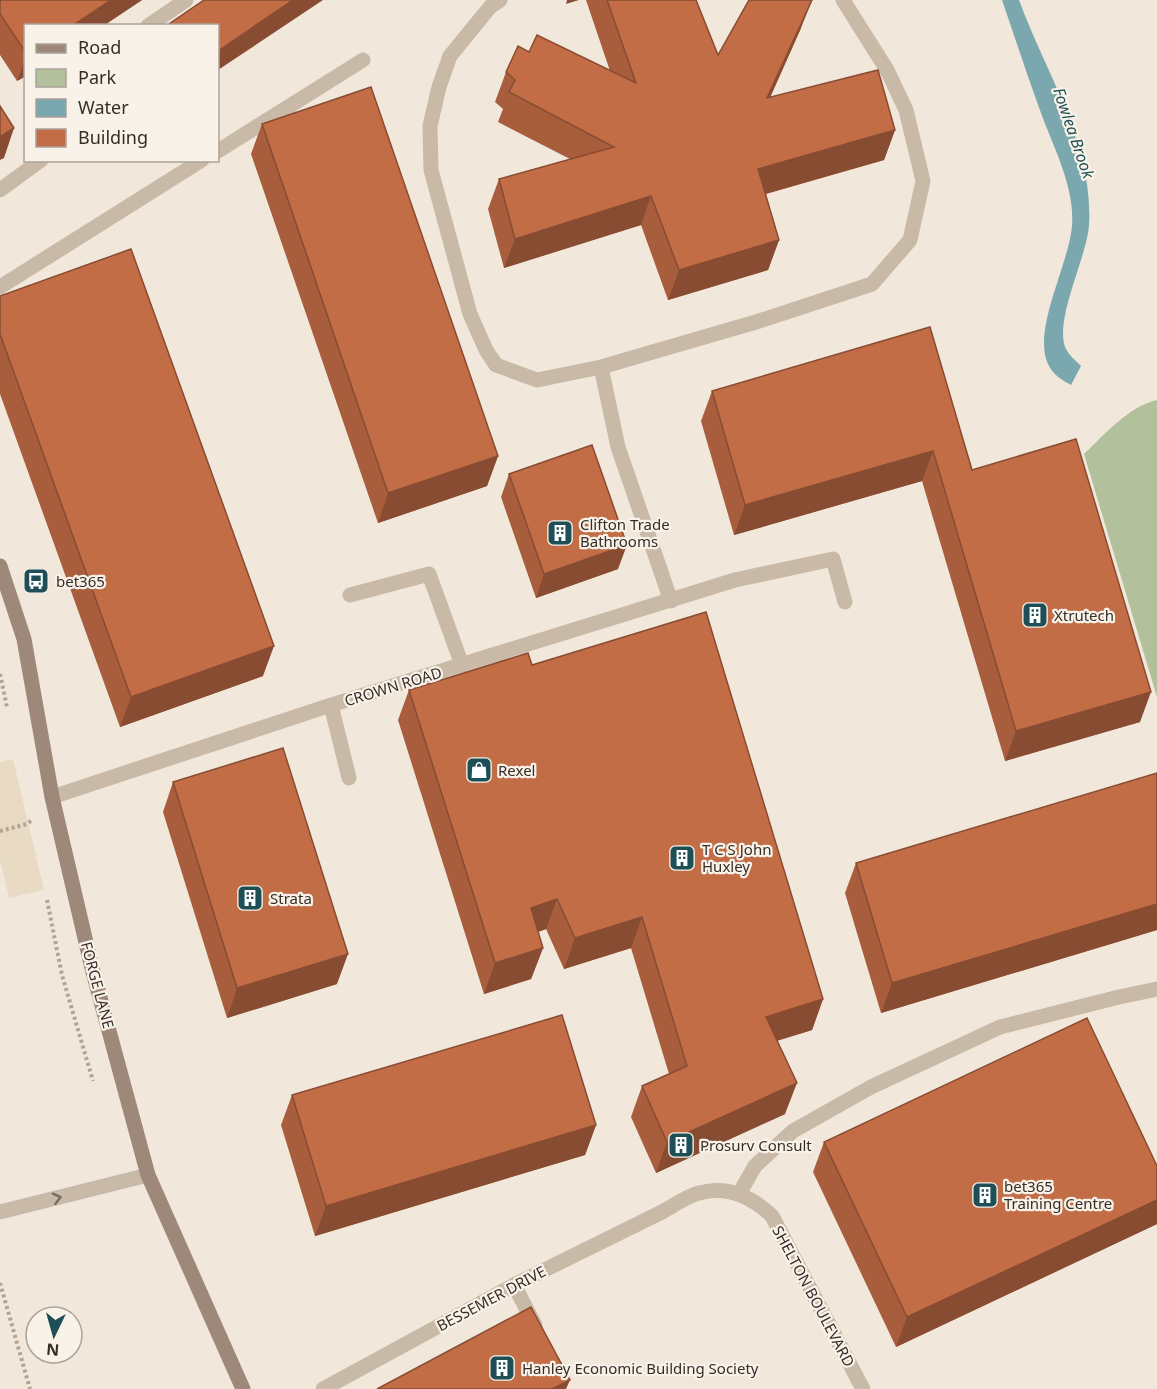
<svg xmlns="http://www.w3.org/2000/svg" width="1157" height="1389" viewBox="0 0 1157 1389" font-family="'Noto Sans',sans-serif">
<style>
.green{fill:#b2c09c}
.plaza{fill:#e9dac3}
.water{fill:#7ba8ae}
.lines{fill:none;stroke-linecap:round;stroke-linejoin:round}
.path{stroke:#b5a392;stroke-width:4;stroke-dasharray:3 3;stroke-linecap:butt}
.lane{stroke:#c9b9a7;stroke-width:15}
.street{stroke:#c9b9a7;stroke-width:15}
.secondary{stroke:#9d8879;stroke-width:15}
.wall{fill:#a85e3d}
.shaded-wall{fill:#884c32}
.building{fill:#c36d47;stroke:#884c32;stroke-width:1.5}
.oneway{stroke:#786c61}
.labels{text-anchor:middle;dominant-baseline:central;stroke-width:4.5;stroke-linejoin:round;paint-order:stroke}
.poi-label{font-size:15px;fill:#362d28;stroke:#f9f2e8;text-anchor:start}
.street-label{font-size:15px;fill:#362d28;stroke:#f9f2e8}
.water-label{font-size:16px;font-style:italic;fill:#1e4f56;stroke:#f9f2e8}
</style>
<rect width="100%" height="100%" fill="#f1e8db"/>
<path class="green" d="M1157,400V697L1084,454C1105,434 1128,407 1157,400Z"/>
<path class="plaza" d="M13,759L44,890L9,898L0,860V762Z"/>
<path class="water" d="M1002,0H1019C1045,71 1094,146 1089,225C1087,257 1053,322 1066,349C1069,355 1076,361 1081,366L1071,385C1062,380 1053,375 1048,364C1032,330 1069,264 1072,226C1075,187 1054,149 1041,113C1027,75 1015,38 1002,0Z"/>
<g class="lines">
<path class="path" d="M0,674L7,707
M0,831L27,824L32,820
M47,900L62,975L93,1081
M0,1283L30,1389"/>
<path class="lane" d="M500,0L490,7L450,56L439,87L430,126L431,170L470,314L486,350L496,365L537,380L601,367L618,447L671,601
M148,26L186,0
M218,151L363,60
M0,190L41,160
M0,287L202,160
M601,367L756,322L872,284L910,240L923,181L906,110L887,70L843,0
M735,580L833,559L845,602
M350,595L429,574L462,665
M331,705L349,778
M739,1194L755,1166L793,1131L871,1087L1000,1027L1119,997L1157,989
M0,1212L148,1175
M662,1212C673,1206 687,1196 699,1193C728,1185 752,1197 772,1216L863,1389
M514,1285L535,1325"/>
<path class="street" d="M52,797L331,705L735,580
M323,1389L514,1285L662,1212"/>
<path class="secondary" d="M0,566L24,639L52,797L92,968L148,1175L243,1389"/>
</g>
<path class="wall" d="M0,0H142L103,26H26V76L17,81L0,55Z
M586,0H696L718,55L801,28L770,98L895,130L884,160L766,194L779,240L768,270L668,300L641,225L504,268L488,209L499,179L570,159L498,122L503,109L495,102L506,72L529,52L610,71Z
M262,124L498,456L487,486L378,523L251,154Z
M0,296L263,676L120,727L0,394Z
M930,327L972,470L1140,722L1005,761L922,481L734,535L701,421L712,391Z
M509,474L618,569L536,598L501,497Z
M532,665L823,999L812,1030L777,1041L785,1114L656,1173L631,1117L642,1086L669,1074L631,948L564,969L546,929L538,932L543,948L531,979L484,994L398,720L409,690Z
M1157,773V930L881,1013L845,893L856,863Z
M173,782L337,984L227,1018L163,812Z
M292,1095L596,1125L585,1155L315,1236L281,1125Z
M824,1142L1157,1200V1224L896,1347L813,1172Z"/>
<path class="shaded-wall" d="M111,0H142L103,26H72Z
M293,0H323L218,70V51Z
M567,0H579L566,4Z
M812,0L801,28L756,128L767,98Z
M26,58V76L17,81Z
M14,128L4,158L0,160V137Z
M895,130L884,160L747,199L758,169Z
M651,196L641,225L504,268L515,239Z
M779,240L768,270L668,300L679,270Z
M933,451L922,481L734,535L745,505Z
M498,456L487,486L378,523L388,493Z
M627,545L618,569L536,598L544,574Z
M274,646L263,676L120,727L131,697Z
M1151,692L1140,722L1005,761L1016,731Z
M557,899L546,929L519,939L531,908Z
M1157,904V930L881,1013L892,983Z
M642,917L631,948L564,969L575,938Z
M543,948L531,979L484,994L495,963Z
M348,954L337,984L227,1018L237,988Z
M823,999L812,1030L755,1047L766,1017Z
M797,1083L785,1114L656,1173L667,1142Z
M596,1125L585,1155L315,1236L326,1206Z
M1157,1200V1224L896,1347L907,1317Z
M570,1380L566,1389H552Z"/>
<path class="building" d="M0,0H111L72,26H26V53L0,14Z
M204,0H293L218,51V26H166Z
M607,0H696L718,55L749,0H812L767,98L878,70L895,130L758,169L779,240L679,270L651,196L515,239L499,179L614,147L509,92L515,80L506,72L518,46L529,52L537,35L636,83Z
M371,87L498,456L388,493L262,124Z
M0,106L14,128L0,137Z
M131,249L274,646L131,697L0,334V296Z
M930,327L972,470L1076,439L1151,692L1016,731L933,451L745,505L712,391Z
M592,445L627,545L544,574L509,474Z
M706,612L823,999L766,1017L797,1083L667,1142L642,1086L687,1066L642,917L575,938L557,899L531,908L543,948L495,963L409,690L528,653L532,665Z
M283,748L348,954L237,988L173,782Z
M1157,773V904L892,983L856,863Z
M562,1015L596,1125L326,1206L292,1095Z
M1087,1018L1157,1166V1200L907,1317L824,1142Z
M531,1307L570,1380L552,1389H377Z"/>
<defs><path id="oneway-chevron" d="M-2-3.5L2.5 0L-2 3.5" fill="none" stroke-width="1.6" stroke-linecap="round" stroke-linejoin="round" transform="scale(1.5)"/></defs>
<use class="oneway" href="#oneway-chevron" transform="translate(57 1198) rotate(-14)"/>
<defs>
<g id="building-square" transform="scale(1.35)"><rect x="-9" y="-9" width="18" height="18" rx="4" fill="#1e4f56" stroke="#f9f2e8"/><path d="M-4-6H4V6H1V3H-1V6H-4ZM-2.5-4.3h1.7v1.8h-1.7ZM.8-4.3h1.7v1.8H.8ZM-2.5-1h1.7V.8h-1.7ZM.8-1h1.7V.8H.8Z" fill="#fff"/></g>
<g id="bus-square" transform="scale(1.35)"><rect x="-9" y="-9" width="18" height="18" rx="4" fill="#1e4f56" stroke="#f9f2e8"/><path d="M-5-6H5V4H4V6H2V4H-2V6H-4V4H-5ZM-3.5-4V0h7V-4ZM-3.5 1.2v1.5H-2V1.2ZM2 1.2v1.5H3.5V1.2Z" fill="#fff"/></g>
<g id="shop-square" transform="scale(1.35)"><rect x="-9" y="-9" width="18" height="18" rx="4" fill="#1e4f56" stroke="#f9f2e8"/><path d="M-5-2.5h2.3a2.7 3.5 0 0 1 5.4 0H5L5.5 6h-11ZM-1.5-2.5h3a1.5 2.3 0 0 0-3 0Z" fill="#fff"/></g>
</defs>
<g fill-rule="evenodd">
<use href="#building-square" x="560" y="533"/>
<use href="#bus-square" x="36" y="581"/>
<use href="#building-square" x="1035" y="615"/>
<use href="#shop-square" x="479" y="770"/>
<use href="#building-square" x="682" y="858"/>
<use href="#building-square" x="250" y="898"/>
<use href="#building-square" x="681" y="1145"/>
<use href="#building-square" x="985" y="1195"/>
<use href="#building-square" x="502" y="1368"/>
</g>
<g class="labels">
<g class="poi-label">
<text x="580" y="524">Clifton Trade<tspan x="580" dy="17">Bathrooms</tspan></text>
<text x="56" y="581">bet365</text>
<text x="1054" y="615">Xtrutech</text>
<text x="498" y="770">Rexel</text>
<text x="702" y="849">T C S John<tspan x="702" dy="17">Huxley</tspan></text>
<text x="270" y="898">Strata</text>
<text x="700" y="1145">Prosurv Consult</text>
<text x="1004" y="1186">bet365<tspan x="1004" dy="17">Training Centre</tspan></text>
<text x="522" y="1368">Hanley Economic Building Society</text>
</g>
<g class="street-label">
<text transform="translate(393 686) rotate(-17)">CROWN ROAD</text>
<text transform="translate(98 985) rotate(75)">FORGE LANE</text>
<text transform="translate(814 1296) rotate(62)">SHELTON BOULEVARD</text>
<text transform="translate(491 1298) rotate(-28)">BESSEMER DRIVE</text>
</g>
<g class="water-label">
<text transform="translate(1074 133) rotate(71)">Fowlea Brook</text>
</g>
</g>
<rect x="24" y="24" width="195" height="138" fill="#f9f2e8" stroke="#aba39b" stroke-width="1.5"/>
<rect x="36" y="44" width="30" height="9" fill="#9d8879" stroke="#aba39b" stroke-width="1.5"/>
<text x="78" y="54" font-size="18" fill="#362d28">Road</text>
<rect x="36" y="69" width="30" height="18" fill="#b2c09c" stroke="#aba39b" stroke-width="1.5"/>
<text x="78" y="84" font-size="18" fill="#362d28">Park</text>
<rect x="36" y="99" width="30" height="18" fill="#7ba8ae" stroke="#aba39b" stroke-width="1.5"/>
<text x="78" y="114" font-size="18" fill="#362d28">Water</text>
<rect x="36" y="129" width="30" height="18" fill="#c36d47" stroke="#aba39b" stroke-width="1.5"/>
<text x="78" y="144" font-size="18" fill="#362d28">Building</text>
<g transform="translate(54 1335) rotate(185)"><circle r="28" fill="#f9f2e8" stroke="#aba39b" stroke-width="1.5"/>
<path d="M0-4.5L10 22L0 15L-10 22Z" fill="#1e4f56"/>
<text y="-9" font-size="16" font-weight="bold" text-anchor="middle" fill="#362d28">N</text>
</g>
</svg>
